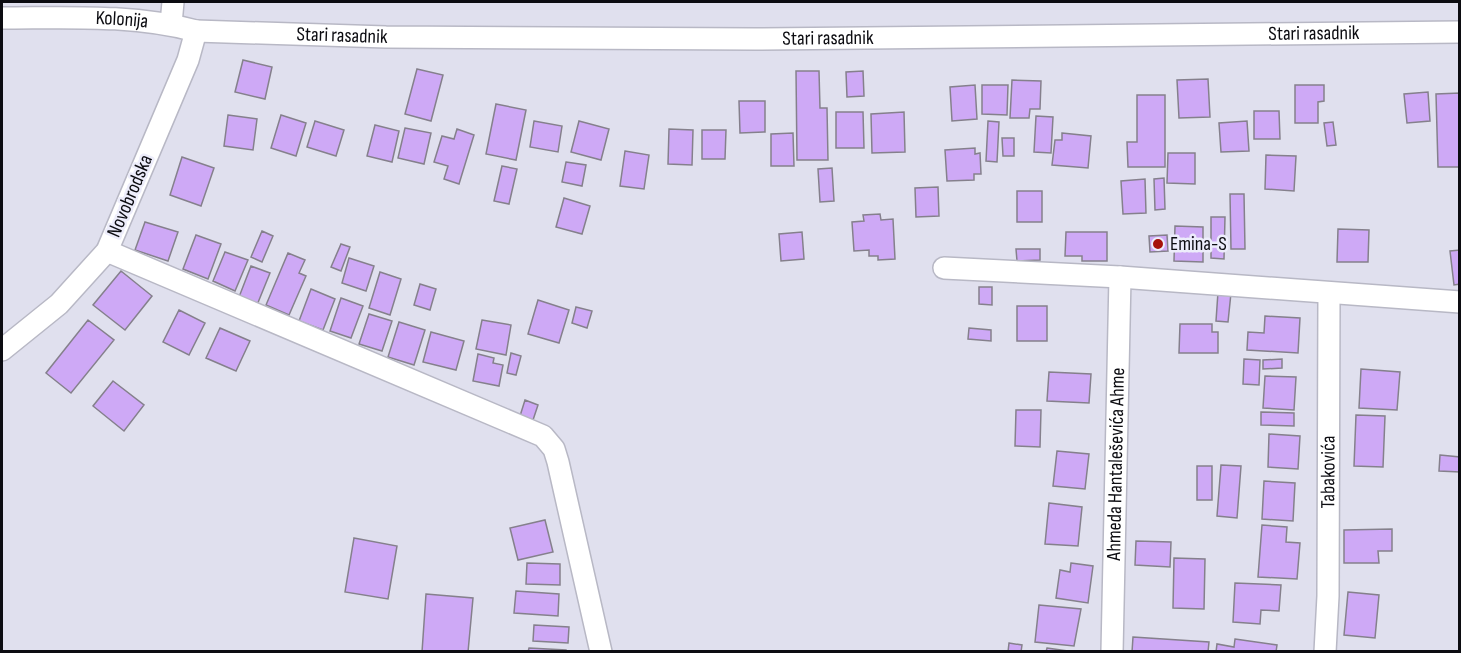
<svg xmlns="http://www.w3.org/2000/svg" width="1461" height="653" viewBox="0 0 1461 653" font-family="'Sofia Sans Condensed',sans-serif">
<style>
.building{fill:#cea9f6;stroke:#85808c;stroke-width:1.5}
.lines{fill:none;stroke-linecap:round;stroke-linejoin:round}
.minor-casing{stroke:#b8b8c5;stroke-width:24}
.minor{stroke:#fff;stroke-width:21}
.poi-dot{fill:#a6110b;stroke:#ededfb;stroke-width:2}
.labels{text-anchor:middle;dominant-baseline:central;stroke-width:5;stroke-linejoin:round;paint-order:stroke}
.street-label{font-size:20px;fill:#0c0c11;stroke:#ededfb}
.poi-label{font-size:20px;fill:#0c0c11;stroke:#ededfb;text-anchor:start}
</style>
<rect width="100%" height="100%" fill="#e0e0ee"/>
<path class="building" d="M243,60L272,67L265,99L235,92Z
M417,69L443,75L431,121L405,114Z
M796,71H819L820,108H827L828,160H797Z
M863,71L864,96L847,97L846,72Z
M1208,79L1210,117L1179,118L1177,80Z
M1012,80L1041,81L1040,109H1030L1029,118H1010Z
M975,85L977,119L952,121L950,87Z
M982,85H1008L1007,115L982,114Z
M1295,85H1324V101L1318,102V123H1295Z
M1428,92L1430,121L1407,123L1404,94Z
M1460,93V167H1438L1436,94Z
M1137,95H1165V167H1128L1127,142H1137Z
M739,101H765V132L740,133Z
M496,104L526,110L516,160L486,154Z
M1254,111H1279L1280,139H1254Z
M836,112H863L864,148H836Z
M904,112L905,152L872,153L871,114Z
M228,115L257,119L253,150L224,146Z
M281,115L306,123L296,156L271,148Z
M1036,116L1053,117L1051,153L1034,152Z
M315,121L344,130L336,156L307,147Z
M534,121L562,126L558,152L530,147Z
M579,121L609,129L601,160L571,152Z
M988,121L999,122L997,162L986,161Z
M1247,121L1249,151L1221,152L1219,123Z
M1333,122L1336,145L1327,146L1324,123Z
M375,125L399,131L392,162L367,156Z
M405,128L431,133L424,164L398,158Z
M457,129L474,135L459,184L444,179L448,166L434,162L442,136L454,139Z
M669,129L693,130L692,165L668,164Z
M702,130H726L725,159H702Z
M793,133L794,166H771V134Z
M1062,133L1091,136L1088,168L1052,165L1055,140H1062Z
M1002,138H1014V156H1003Z
M975,148V154L980,153L981,174H974V180L947,181L945,150Z
M625,151L649,155L644,189L620,186Z
M1168,153H1195V184L1167,183Z
M1266,155L1296,156L1294,191L1265,189Z
M182,157L214,168L201,206L170,195Z
M566,162L586,165L582,186L562,182Z
M502,166L517,169L509,204L494,201Z
M832,168L834,201L820,202L818,169Z
M1164,178L1165,209L1155,210L1154,179Z
M1145,179L1146,213L1123,214L1121,181Z
M938,187L939,216L916,217L915,188Z
M1017,191H1042V222H1017Z
M1230,194H1244L1245,249H1231Z
M564,198L590,206L582,234L556,227Z
M880,214L881,220L893,219L895,259L878,260V256H869V250L854,251L852,222L864,221L863,215Z
M1211,217H1225L1224,259L1211,258Z
M145,222L178,232L168,261L135,250Z
M1175,226L1203,227V262L1174,261Z
M1338,229L1369,230L1368,262H1337Z
M262,231L273,236L262,262L251,257Z
M802,232L804,259L781,261L779,234Z
M1066,232H1107V261H1082V256H1065Z
M196,235L221,244L208,279L183,269Z
M1167,235L1168,251L1150,252L1149,236Z
M341,244L350,247L341,271L331,267Z
M1016,249H1040V260L1017,261Z
M1460,250V284L1454,285L1450,251Z
M225,252L248,260L235,291L213,281Z
M288,253L305,260L299,273L306,276L289,315L266,305Z
M349,258L374,266L366,291L342,283Z
M251,266L270,273L257,305L239,297Z
M121,271L152,296L125,330L93,305Z
M380,272L401,279L390,315L369,308Z
M420,284L436,289L430,310L414,305Z
M979,287H992V305L979,304Z
M311,289L335,299L323,330L299,321Z
M1218,292L1231,293L1228,322L1216,321Z
M341,298L363,306L351,338L330,331Z
M538,300L569,310L559,343L528,334Z
M1017,306H1047V341H1017Z
M576,307L592,311L587,328L572,323Z
M179,310L205,323L189,355L163,342Z
M369,314L392,321L382,351L359,344Z
M1265,316L1300,318L1298,353L1247,350L1248,332L1264,333Z
M88,320L114,340L71,393L46,373Z
M482,320L511,325L506,355L476,349Z
M399,322L425,330L414,365L388,357Z
M1180,324H1212V332H1218V353H1179Z
M220,328L250,341L236,371L206,358Z
M969,328L991,330V341L968,339Z
M431,332L464,341L456,370L423,362Z
M511,353L521,356L516,375L507,373Z
M478,354L494,358L493,363L503,365L499,386L473,381Z
M1244,359L1260,360L1259,385L1243,384Z
M1282,359V368L1263,369V360Z
M1361,369L1400,372L1397,410L1359,408Z
M1049,372L1091,374L1089,403L1047,401Z
M1265,376L1296,377L1294,410L1263,408Z
M113,381L144,405L124,431L93,406Z
M525,400L538,405L533,420L520,416Z
M1016,410H1041L1040,447L1015,446Z
M1261,412L1294,413V426L1261,425Z
M1356,415L1385,416L1383,467L1354,466Z
M1269,434L1300,436L1298,469L1268,467Z
M1057,451L1089,454L1085,489L1053,486Z
M1440,455L1460,457V472L1439,471Z
M1221,465L1241,466L1237,518L1217,516Z
M1197,466H1212V500H1197Z
M1264,481L1295,483L1293,521L1262,519Z
M1049,503L1082,507L1078,546L1045,544Z
M545,520L553,552L518,560L510,528Z
M1262,525L1287,527L1286,542L1300,543L1297,579L1258,577Z
M1392,529V551H1378L1379,563H1344V530Z
M354,538L397,546L388,599L345,592Z
M1136,541L1171,542L1170,567L1135,565Z
M1174,558L1205,559L1204,609L1173,608Z
M527,563L560,564V585L526,584Z
M1071,563L1093,566L1088,603L1056,598L1060,570L1070,572Z
M1235,583L1281,585L1279,611L1261,610L1260,624L1233,622Z
M516,591L559,594L558,616L514,613Z
M1348,592L1379,595L1375,638L1344,635Z
M426,594L473,598L468,652H422Z
M1039,605L1081,609L1074,646L1035,642Z
M534,625L569,627L568,643L533,641Z
M1133,637L1209,642L1208,652H1132Z
M1235,639L1277,645L1276,652H1216L1217,644L1234,647Z
M1009,643L1022,645L1021,652H1008Z
M529,648L566,650V652H528Z
M1047,648L1075,652H1046Z"/>
<g class="lines">
<g class="minor-casing">
<g id="minor">
<path id="s1" d="M2,18C66,18 134,14 196,31L188,60L107,251L59,304L2,350"/>
<path d="M171,24L173,2"/>
<path id="s2" d="M196,31L386,37L755,39L1460,32"/>
<path d="M107,251L543,436L554,449L558,462L601,652"/>
<path d="M944,268L1120,277L1460,302"/>
<path id="s3" d="M1112,652L1120,277"/>
<path id="s4" d="M1325,652L1328,596L1329,293"/>
</g>
</g>
<use href="#minor" class="minor"/>
</g>
<circle class="poi-dot" cx="1158" cy="244" r="6"/>
<g class="labels">
<g class="street-label">
<text stroke="none"><textPath href="#s1" startOffset="120">Kolonija</textPath></text>
<text stroke="none"><textPath href="#s2" startOffset="1118">Stari rasadnik</textPath></text>
<text stroke="none"><textPath href="#s2" startOffset="146">Stari rasadnik</textPath></text>
<text stroke="none"><textPath href="#s2" startOffset="632">Stari rasadnik</textPath></text>
<text transform="translate(130 196) rotate(-67)">Novobrodska</text>
<text stroke="none"><textPath href="#s3" startOffset="188">Ahmeda Hantaleševića Ahme</textPath></text>
<text stroke="none"><textPath href="#s4" startOffset="180">Tabakovića</textPath></text>
</g>
<g class="poi-label">
<text x="1170" y="244">Emina-S</text>
</g>
</g>
<rect width="1461" height="653" fill="none" stroke="#0c0c11" stroke-width="6"/>
</svg>
